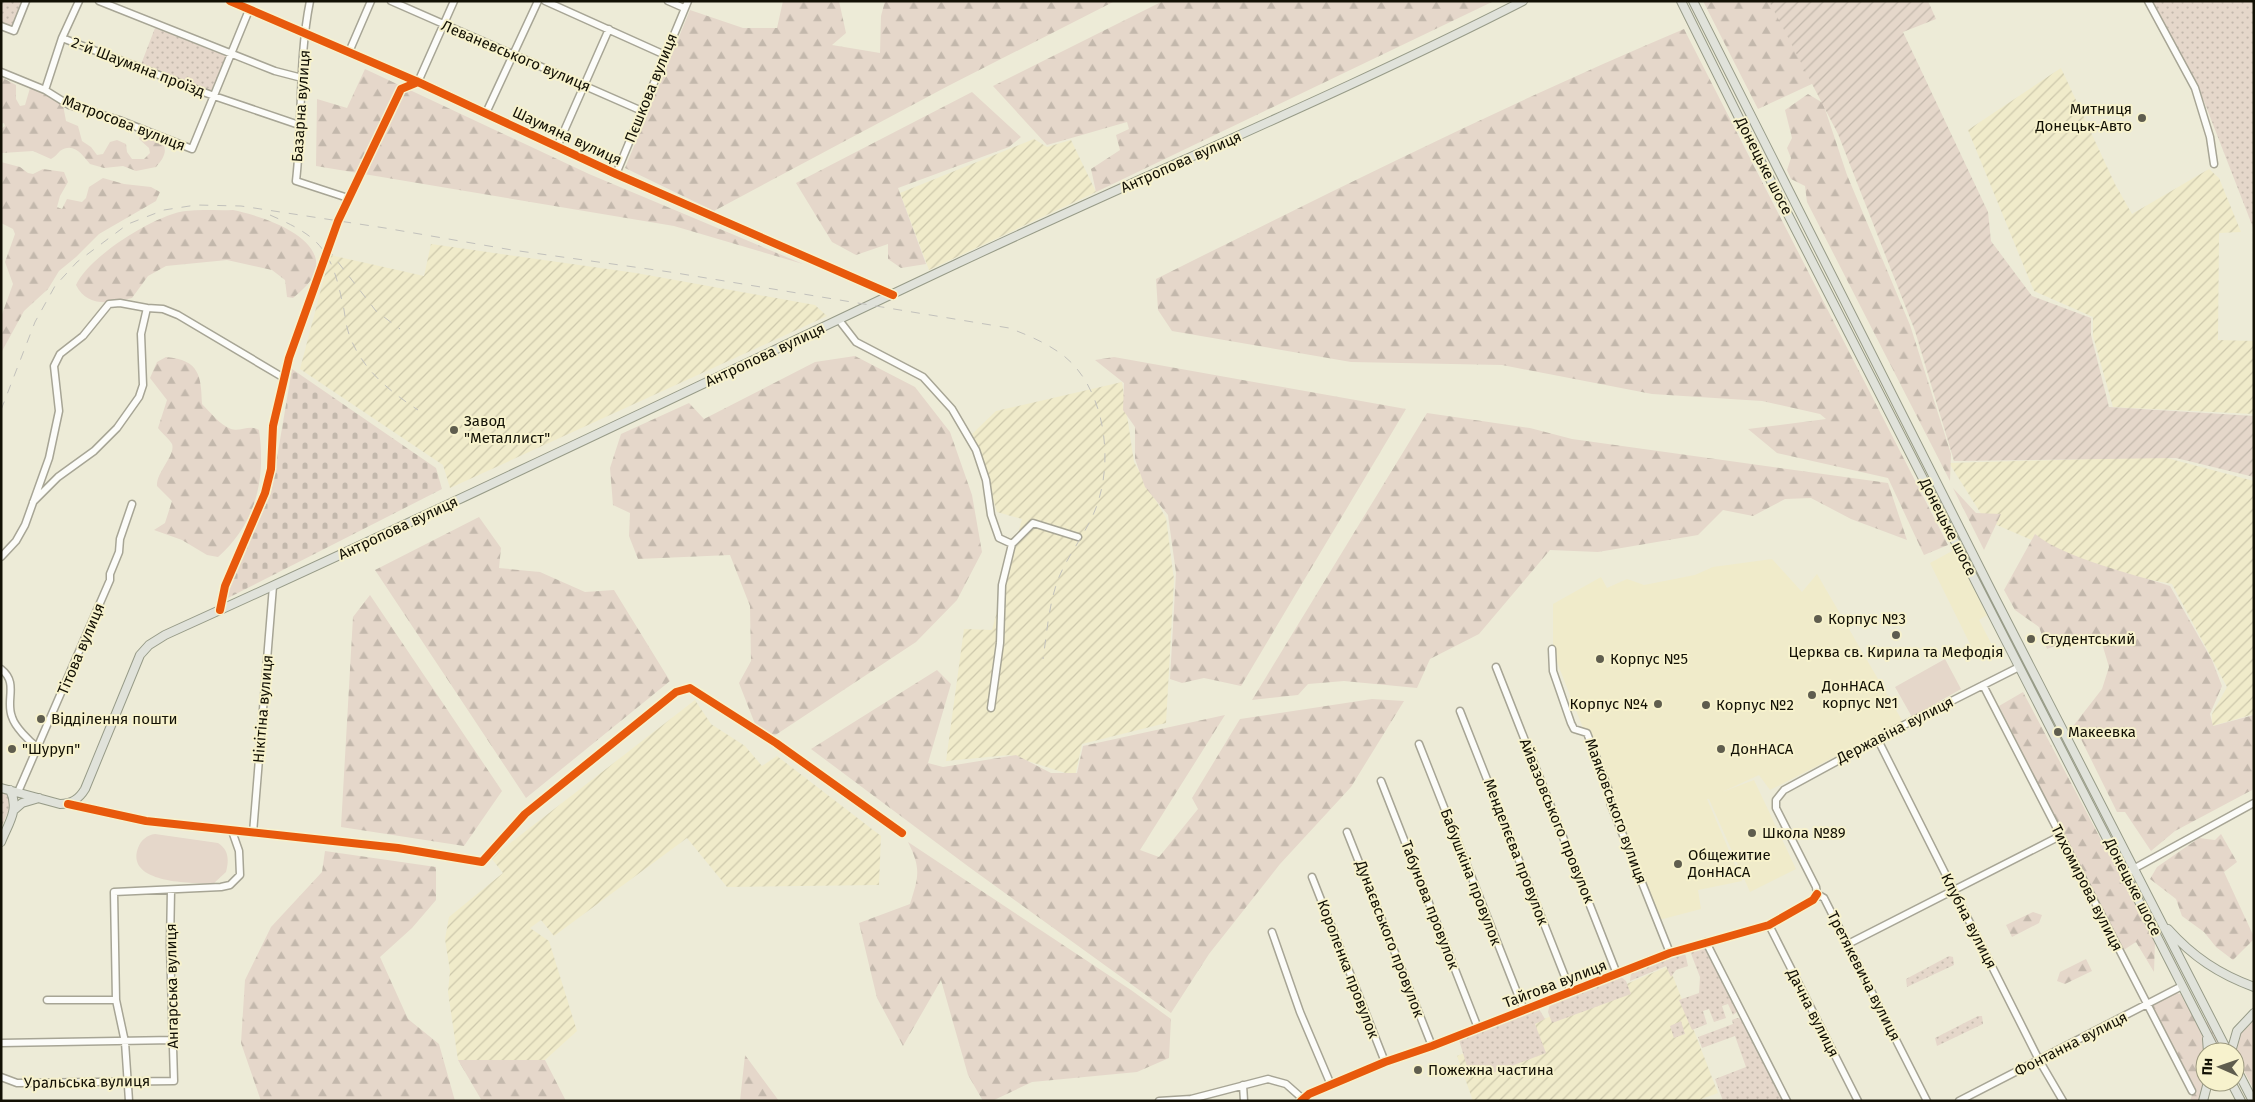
<svg xmlns="http://www.w3.org/2000/svg" width="2255" height="1102" viewBox="0 0 2255 1102" font-family="'Fira Sans',sans-serif">
<style>
.built{fill:#f0ebca}
.industrial{fill:url(#industrial-furrows)}
.grass{fill:url(#grass-dots)}
.forest{fill:url(#forest-firs)}
.cemetery{fill:url(#cemetery-stones)}
.garden{fill:url(#garden-furrows)}
.pitch{fill:#e5d7ca}
.lines{fill:none;stroke-linecap:round;stroke-linejoin:round}
.minor-casing{stroke:#a7a595;stroke-width:9}
.major-casing{stroke:#979b88;stroke-width:10}
.minor{stroke:#fcfcf9;stroke-width:6}
.major{stroke:#e0e2da;stroke-width:8}
.rail{stroke:#c2c1bc;stroke-width:1;stroke-dasharray:9 9;stroke-linecap:butt}
.cycleway-casing{stroke:#f7f2cd;stroke-width:11}
.cycleway{stroke:#e8590c;stroke-width:8}
.poi-dot{fill:#5f5d4e;stroke:#f7f2cd;stroke-width:2}
.labels{text-anchor:middle;dominant-baseline:central;stroke-width:4;stroke-linejoin:round;paint-order:stroke}
.street-label{font-size:15px;fill:#121004;stroke:#f7f2cd}
.poi-label{font-size:15px;fill:#121004;stroke:#f7f2cd;text-anchor:start}
</style>
<defs>
<pattern id="industrial-furrows" width="10" height="10" patternUnits="userSpaceOnUse" patternTransform="scale(1.25)"><rect width="10" height="10" fill="#f0ebca"/><path d="M-1 1l2-2M0 10L10 0M9 11l2-2" fill="none" stroke="#cdc8ac"/></pattern>
<pattern id="grass-dots" width="8" height="8" patternUnits="userSpaceOnUse" patternTransform="scale(1.25)"><rect width="8" height="8" fill="#e5d7ca"/><path d="M2 2h.1M6 6h.1" fill="none" stroke="#c3b8ac" stroke-width="1.8" stroke-linecap="round"/></pattern>
<pattern id="forest-firs" width="22" height="20" patternUnits="userSpaceOnUse" patternTransform="scale(1.25)"><rect width="22" height="20" fill="#e5d7ca"/><path d="M5 1l3.5 6h-7zM16 11l3.5 6h-7z" fill="#c3b8ac"/></pattern>
<pattern id="cemetery-stones" width="16" height="16" patternUnits="userSpaceOnUse" patternTransform="scale(1.25)"><rect width="16" height="16" fill="#e5d7ca"/><path d="M2 7V4a2 2 0 0 1 4 0v3zM10 15v-3a2 2 0 0 1 4 0v3z" fill="#c3b8ac"/></pattern>
<pattern id="garden-furrows" width="10" height="10" patternUnits="userSpaceOnUse" patternTransform="scale(1.25)"><rect width="10" height="10" fill="#e5d7ca"/><path d="M-1 1l2-2M0 10L10 0M9 11l2-2" fill="none" stroke="#c3b8ac"/></pattern>
</defs>
<rect width="100%" height="100%" fill="#edebd7"/>
<path class="built" d="M1954,550L1987,615L1979,620L1992,645L1975,654L1930,563Z
M1772,559L1802,592L1817,574L1903,722L1770,790L1759,775L1722,792L1754,780L1796,869L1750,892L1709,799H1707L1742,881L1698,890L1701,909L1659,920L1553,652V604L1601,577L1607,588L1627,579L1644,585L1695,575L1713,567Z"/>
<path class="industrial" d="M2061,68L2115,184L2132,214L2209,169L2219,178L2241,232L2219,233L2218,340L2254,341V414L2113,407L2093,336V317L2034,291L1968,130Z
M1034,139L1047,147L1071,140L1096,192L929,270L900,193Z
M431,244L636,273L815,305L827,316L450,488L443,465L300,369L330,255L424,276Z
M1122,382L1134,462L1166,518L1174,580L1166,723L1082,744L1075,776L1009,755L946,761L964,629L992,630L1022,519L997,512L972,434L996,411Z
M2163,457L2254,481V714L2212,726V714L2227,687L2172,584L2101,570L1985,520L1949,463Z
M695,700L711,724L745,746L762,766L777,756L881,836L879,885L727,887L687,838L554,936L541,920L530,928L549,941L577,1031L545,1060H458L448,992L450,971L445,939L449,917L503,873L491,858Z
M1669,966L1718,1093L1696,1101H1473L1457,1056Z"/>
<path class="grass" d="M1,1H22L12,26L1,22Z
M2152,1H2254V230L2200,91Z
M155,28L227,56L212,95L140,67Z
M1,791L8,793L12,803L1,828Z
M1701,947L1707,950L1738,1011L1733,1015L1728,1004L1722,1006L1726,1018L1714,1022L1709,1009L1703,1011L1707,1024L1692,1030L1679,1000L1699,993L1700,977L1690,951Z
M1685,953L1688,966L1676,970L1671,977L1666,966L1630,981L1631,973Z
M1949,956L1953,957L1954,965L1907,987L1906,979Z
M1621,977L1626,981L1631,994L1552,1023L1548,1012L1550,1004Z
M1539,1009L1545,1019L1535,1024L1546,1053L1482,1077L1469,1073L1459,1040Z
M1978,1016H1982L1983,1024L1937,1046L1935,1038Z
M1737,1018L1743,1019L1784,1101H1723L1715,1079L1746,1067L1735,1036L1702,1048L1698,1037L1733,1024L1732,1020Z
M1681,1021L1685,1034L1674,1038L1670,1026Z
M2207,1022H2209L2225,1052H2219L2205,1023Z"/>
<path class="forest" d="M783,1H839L846,33L832,45L880,53L881,16L885,1H1115L948,86L714,211L625,168L690,10L743,28H777Z
M1163,1H1494L1096,192L1091,169L1120,150L1116,135L1129,129L1127,122L1047,145L993,86Z
M1703,1H1773L1814,83L1758,109Z
M1684,29L1948,545L1924,555L1888,478L1777,453L1748,429L1826,419L1820,414L1762,401L1652,394L1502,365L1351,362L1172,331L1158,310L1156,279C1330,192 1504,105 1684,29Z
M365,69L589,174L803,264L674,226L316,166L317,99L347,108Z
M1,77L16,85V99L20,106L25,105L30,88L57,100L63,105L66,121L78,126L82,141L91,147L97,155L103,154L110,142L117,140L126,144L127,152L132,159H144L150,153L149,148L139,139L141,134H143L163,144C168,152 162,160 156,167L136,171L123,166L104,168L90,164C83,156 74,141 60,151C57,154 55,157 51,159L33,151L2,153L1,129L5,126L4,123L1,124Z
M972,92L1021,137L1009,147L898,188L926,264L901,268L888,259V244L856,255L832,242L796,183Z
M1808,94L1823,103L1847,175L1910,325L1951,454L1950,481L1807,202L1805,186L1791,179L1787,170L1791,158L1787,148L1792,138L1785,110Z
M1,162L20,167L28,173L33,174L43,169L64,172L68,182L60,196L57,207L62,209L67,199L82,202L86,198L89,187L103,178L124,184L151,187L160,192L156,201L99,234L76,257L59,271L48,289L24,311L1,353V317L13,284L5,262L15,234L13,229L1,223Z
M233,210C258,215 321,234 316,268C314,281 301,291 293,298L287,297L285,280L272,270L227,260L166,266L148,276L132,298C112,303 87,308 76,285C88,257 156,214 186,211C202,209 218,211 233,210Z
M855,356L915,387L950,432L972,495L982,552L957,600L916,642L774,736L755,724L739,683L751,661L750,606L730,555L638,559L629,536L630,513L613,505L610,468L621,434L689,403L704,419L815,362Z
M166,357C200,360 201,376 202,404C210,412 220,425 231,429C240,432 250,424 259,430C266,480 256,523 218,557L207,555L182,540L154,530L165,523L172,501L157,486C156,472 176,455 172,444C169,439 162,433 158,428L167,400L150,378L157,362Z
M1114,357L1406,409L1241,686L1204,678L1182,683L1170,679L1176,573L1168,515L1145,487L1135,459V427L1123,410L1124,383L1095,360Z
M1427,413L1530,428L1572,439L1888,483L1907,540L1851,519L1811,498L1785,499L1753,516L1723,510L1698,535L1598,552L1550,550L1479,634L1430,659L1417,688L1344,681L1308,684L1298,695L1252,700Z
M1953,488L1976,513L2001,514L1984,550Z
M479,517L501,548L499,568L540,572L585,592L614,590L670,681L526,798L375,570Z
M2035,534C2066,559 2131,573 2170,586L2212,660L2222,686L2210,714L2213,726L2254,715V789L2175,831L2151,851L2125,812H2117L2074,725L2102,689L2109,667L2101,640L2088,634L2047,649L2039,627L2015,610L2004,590Z
M370,595L502,791L464,846L341,827L353,617Z
M937,670L951,684L928,763L943,767L1016,755L1051,773H1077L1083,746L1225,715L1140,850L1159,857L1198,809L1192,798L1240,719L1372,699L1404,701L1351,787L1280,864L1209,954L1171,1013L969,867L811,749Z
M2023,692L2155,942L2154,972L2136,942L2122,951L1999,706Z
M2221,834L2237,862L2224,872L2254,937V939L2233,960L2216,947L2204,932L2182,916L2176,899L2150,879L2157,867L2199,838L2215,840Z
M908,842L1131,990L1171,1019L1169,1058L1137,1072L1032,1082L992,1101H983L968,1075L941,980L903,1046L877,998L859,923L910,904C919,876 921,868 908,842Z
M325,851L436,867V900L412,928L380,957L408,1019L439,1044L455,1101H261L241,1043L245,980L271,927L322,872Z
M2033,912L2042,915L2039,923L2012,937L2006,925Z
M2086,959L2092,971L2065,984L2057,981L2060,972Z
M2175,993L2181,994L2205,1038V1082L2201,1101H2190L2194,1089L2151,1005Z
M2254,1016V1090L2234,1052L2239,1033Z
M745,1055L779,1101H740Z
M458,1060H545L566,1101H482Z"/>
<path class="cemetery" d="M292,369L436,468L442,489L222,601L271,493Z"/>
<path class="garden" d="M1769,1H1928L1936,19L1903,32L1988,212L1991,241L2032,296L2091,318V335L2109,407L2254,416V477L2176,458L1954,461L1915,331L1838,134Z"/>
<path class="pitch" d="M1945,659L1961,689L1912,717L1895,687Z
M155,834L218,843C229,850 229,860 226,872L213,884C192,883 125,884 138,848C141,840 147,835 155,834Z"/>
<g class="lines">
<g class="minor-casing">
<path id="minor" d="M99,1L275,71L302,78
M230,1L418,82L616,174L893,295
M310,1C298,60 303,121 296,181L348,198
M391,1L642,111
M545,1L665,55
M668,1L684,8
M2148,1L2195,88L2210,137L2214,164
M1,26L14,31L26,1
M62,38L214,96L299,125
M349,52L371,1
M1,72L45,90L69,105L119,120L192,149L249,10
M418,82L454,1
M45,90L62,38L79,1
M486,113L538,1
M557,147L609,29
M616,174L688,1
M839,320L856,342L923,377L952,409L976,450L986,480L991,515L999,538L1012,544L1033,523L1078,537
M33,502L58,477L94,451L117,428L139,397L143,385L141,334L147,308L163,309L178,315L284,378
M1,557L16,541L25,525L49,458L59,411L54,366L60,354L83,336L109,304L120,303L147,308
M220,610L225,586L265,493L271,469L273,426L289,358L338,221L401,89L418,82
M1552,649L1553,671L1571,723L1574,729L1587,733L1608,788L1611,805L1670,953
M1496,667L1617,974
M1,669C19,683 5,700 12,717C15,727 29,741 37,747
M1983,685L2192,1091
M991,708L1000,643L1002,585L1012,544
M1460,711L1571,992
M1878,740L2039,1060L2063,1101
M1419,744L1524,1010
M1381,781L1478,1028
M18,792L110,580V574L119,552L120,539L132,504
M68,804L146,821L398,848L482,862L525,814L676,692L690,688L776,743L902,833
M1347,832L1432,1046
M253,833L273,586
M2126,873L2254,803
M1312,877L1385,1062
M1817,894L1816,887L1776,808V800L1784,790L1900,727L2019,667
M1817,894L1824,898L1927,1101
M1769,925L1858,1101
M1272,932L1300,1012L1331,1085
M1706,942L1787,1101
M1848,944L2060,836
M47,1000H116
M1,1043L174,1040
M1,1077L17,1083L174,1081L170,945L171,890
M1243,1085L1244,1101
M129,1101L125,1042L116,1000L114,892L221,887L230,885L240,875L239,851L232,831
M1159,1101L1191,1099L1268,1079L1286,1084L1303,1099
M1301,1101L1309,1094L1385,1062L1432,1046L1670,953L1769,925L1813,900L1817,894
M1959,1101L2182,986"/>
</g>
<g class="major-casing">
<path id="major" d="M1681,1L1753,146L2216,1052
M1693,1L1995,598L2228,1052
M1,788L60,804C72,804 79,799 85,789L140,655L149,645L165,635C431,515 693,388 956,264C1144,175 1337,96 1523,1
M14,810L22,803L39,798
M1,842C8,824 20,809 10,790
M2168,929C2193,957 2219,974 2254,987
M2207,1039L2208,1052
M2231,1052L2237,1031L2254,1013
M2235,1066L2253,1101
M2231,1082L2241,1101
M2203,1101L2208,1082"/>
</g>
<use href="#minor" class="minor"/>
<use href="#major" class="major"/>
<path class="rail" d="M270,215C318,236 331,248 342,301C345,311 345,321 348,331C359,367 389,391 418,410
M327,248L376,311L400,329
M1,410L35,322L55,286L77,262L128,224L164,210L196,205L241,206L385,228L512,250L670,272L1009,328C1025,334 1042,341 1057,351C1101,379 1113,448 1100,495C1093,525 1071,549 1059,577C1049,602 1047,632 1043,659"/>
<g class="cycleway-casing">
<path id="cycleway" d="M230,1L418,82L616,174L893,295
M220,610L225,586L265,493L271,469L273,426L289,358L338,221L401,89L418,82
M68,804L146,821L398,848L482,862L525,814L676,692L690,688L776,743L902,833
M1301,1101L1309,1094L1385,1062L1432,1046L1670,953L1769,925L1813,900L1817,894"/>
</g>
<use href="#cycleway" class="cycleway"/>
</g>
<g class="poi-dot">
<circle cx="2142" cy="118" r="5"/>
<circle cx="454" cy="430" r="5"/>
<circle cx="1818" cy="619" r="5"/>
<circle cx="1896" cy="635" r="5"/>
<circle cx="2031" cy="639" r="5"/>
<circle cx="1600" cy="659" r="5"/>
<circle cx="1812" cy="695" r="5"/>
<circle cx="1658" cy="704" r="5"/>
<circle cx="1706" cy="705" r="5"/>
<circle cx="41" cy="719" r="5"/>
<circle cx="2058" cy="732" r="5"/>
<circle cx="12" cy="749" r="5"/>
<circle cx="1721" cy="749" r="5"/>
<circle cx="1752" cy="833" r="5"/>
<circle cx="1678" cy="864" r="5"/>
<circle cx="1418" cy="1070" r="5"/>
</g>
<g class="labels">
<g class="street-label">
<text transform="translate(516 56) rotate(23)">Леваневського вулиця</text>
<text transform="translate(138 67) rotate(21)">2-й Шаумяна проїзд</text>
<text transform="translate(651 88) rotate(-68)">Пєшкова вулиця</text>
<text transform="translate(301 106) rotate(-86)">Базарна вулиця</text>
<text transform="translate(124 123) rotate(21)">Матросова вулиця</text>
<text transform="translate(567 136) rotate(25)">Шаумяна вулиця</text>
<text transform="translate(1181 162) rotate(-24)">Антропова вулиця</text>
<text transform="translate(1764 166) rotate(63)">Донецьке шосе</text>
<text transform="translate(765 355) rotate(-25)">Антропова вулиця</text>
<text transform="translate(1948 527) rotate(63)">Донецьке шосе</text>
<text transform="translate(398 528) rotate(-25)">Антропова вулиця</text>
<text transform="translate(81 649) rotate(-67)">Тітова вулиця</text>
<text transform="translate(263 709) rotate(-85)">Нікітіна вулиця</text>
<text transform="translate(1895 730) rotate(-27)">Державіна вулиця</text>
<text transform="translate(1616 811) rotate(70)">Маяковського вулиця</text>
<text transform="translate(1557 821) rotate(68)">Айвазовського провулок</text>
<text transform="translate(1516 852) rotate(69)">Менделєєва провулок</text>
<text transform="translate(1471 877) rotate(69)">Бабушкіна провулок</text>
<text transform="translate(2133 887) rotate(63)">Донецьке шосе</text>
<text transform="translate(2087 888) rotate(63)">Тихомирова вулиця</text>
<text transform="translate(1430 905) rotate(69)">Табунова провулок</text>
<text transform="translate(1969 921) rotate(63)">Клубна вулиця</text>
<text transform="translate(1390 939) rotate(69)">Дунаєвського провулок</text>
<text transform="translate(1348 969) rotate(69)">Короленка провулок</text>
<text transform="translate(1864 976) rotate(63)">Третякевича вулиця</text>
<text transform="translate(1555 984) rotate(-21)">Тайгова вулиця</text>
<text transform="translate(172 986) rotate(-91)">Ангарська вулиця</text>
<text transform="translate(1813 1013) rotate(63)">Дачна вулиця</text>
<text transform="translate(2071 1044) rotate(-27)">Фонтанна вулиця</text>
<text transform="translate(87 1082) rotate(-1)">Уральська вулиця</text>
</g>
<g class="poi-label">
<text x="2132" y="109" text-anchor="end">Митниця<tspan x="2132" dy="17">Донецьк-Авто</tspan></text>
<text x="464" y="421">Завод<tspan x="464" dy="17">"Металлист"</tspan></text>
<text x="1828" y="619">Корпус №3</text>
<text x="2041" y="639">Студентський</text>
<text x="1896" y="652" text-anchor="middle">Церква св. Кирила та Мефодія</text>
<text x="1610" y="659">Корпус №5</text>
<text x="1822" y="686">ДонНАСА<tspan x="1822" dy="17">корпус №1</tspan></text>
<text x="1648" y="704" text-anchor="end">Корпус №4</text>
<text x="1716" y="705">Корпус №2</text>
<text x="51" y="719">Відділення пошти</text>
<text x="2068" y="732">Макеевка</text>
<text x="22" y="749">"Шуруп"</text>
<text x="1731" y="749">ДонНАСА</text>
<text x="1762" y="833">Школа №89</text>
<text x="1688" y="855">Общежитие<tspan x="1688" dy="17">ДонНАСА</tspan></text>
<text x="1428" y="1070">Пожежна частина</text>
</g>
</g>
<rect width="2255" height="1102" fill="none" stroke="#121004" stroke-width="5"/>
<g transform="translate(2220 1067) rotate(272)"><circle r="24" fill="#f7f2cd" stroke="#9b987d"/>
<path d="M0-4L9 19L0 12L-9 19Z" fill="#5f5d4e"/>
<text y="-8" font-size="14" font-weight="bold" text-anchor="middle" fill="#121004">Пн</text>
</g>
</svg>
